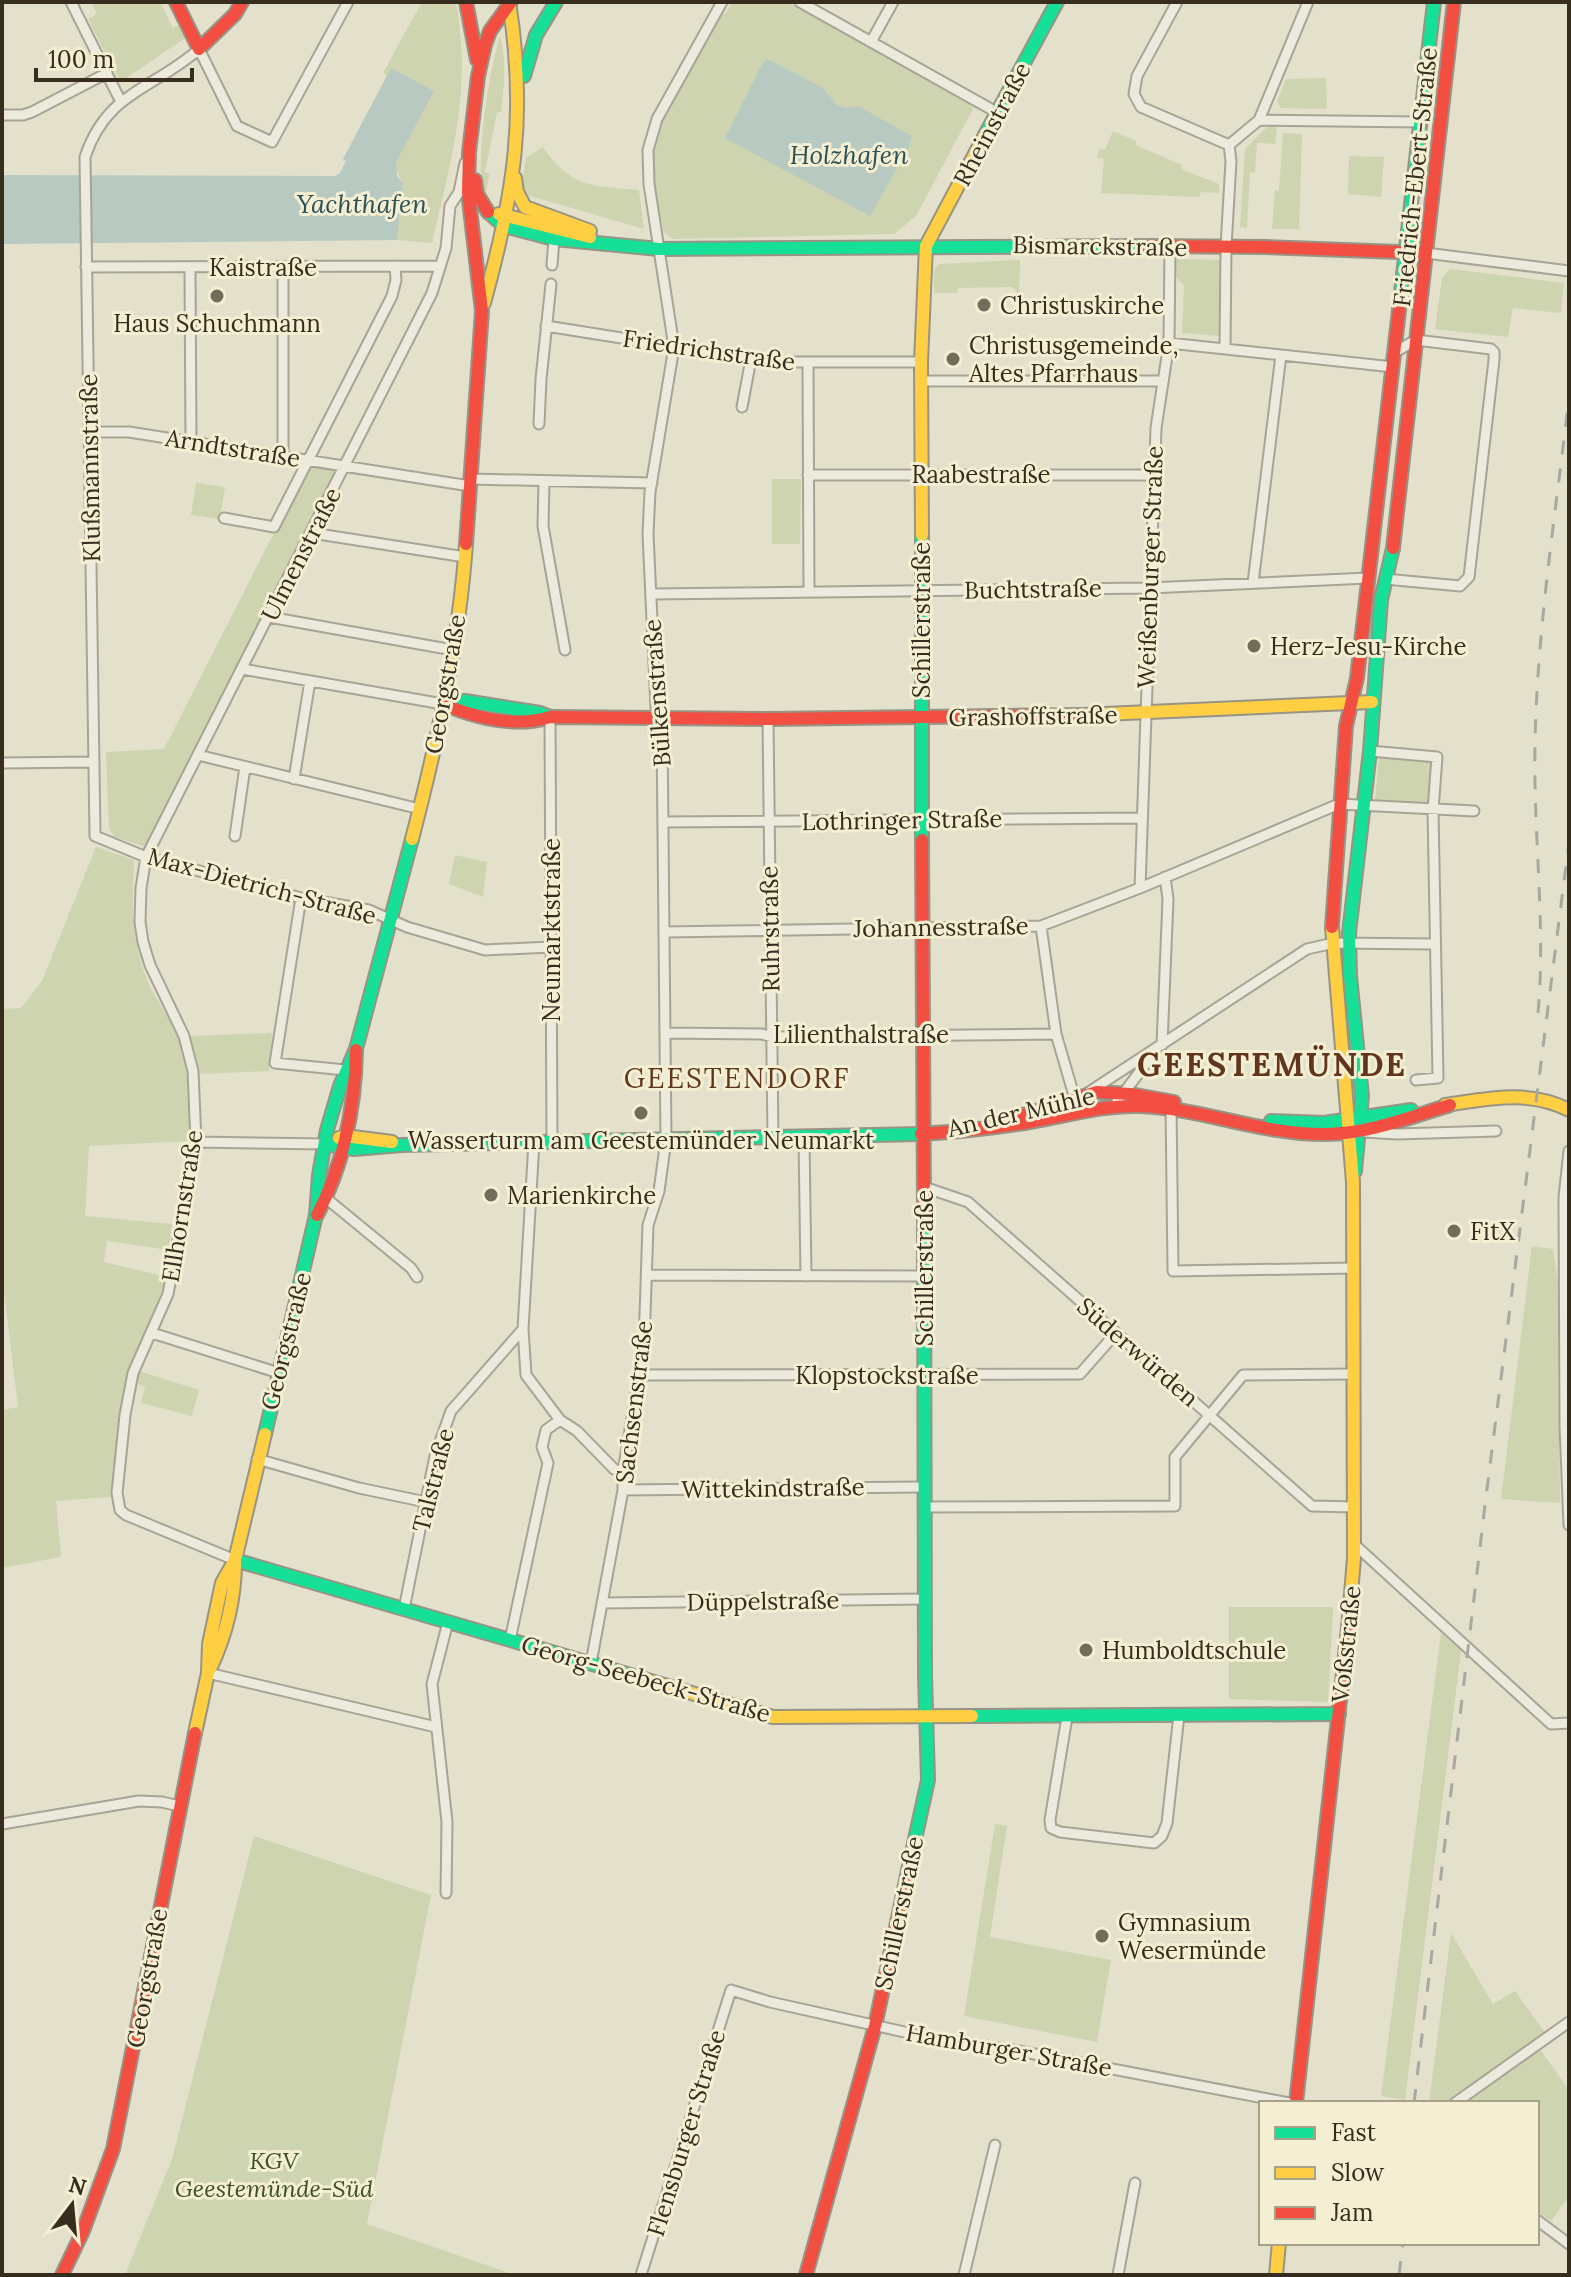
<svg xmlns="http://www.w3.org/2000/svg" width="1571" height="2277" viewBox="0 0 1571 2277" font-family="Lora,serif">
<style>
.green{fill:#ced4af}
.water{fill:#b7c9c0}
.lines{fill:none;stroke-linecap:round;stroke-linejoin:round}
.street-casing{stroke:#a8a495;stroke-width:13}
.fast-casing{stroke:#989485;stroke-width:16}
.slow-casing{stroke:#989485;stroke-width:16}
.jam-casing{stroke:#989485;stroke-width:16}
.street{stroke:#ece9dd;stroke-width:9}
.fast{stroke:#16e098;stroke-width:12}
.slow{stroke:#ffcf43;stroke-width:12}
.jam{stroke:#f24e42;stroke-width:12}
.rail{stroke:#aaa89e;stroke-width:3;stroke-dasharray:14 14;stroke-linecap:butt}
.poi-dot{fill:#736c5b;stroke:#f4efd2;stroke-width:3}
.labels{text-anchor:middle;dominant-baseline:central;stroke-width:6;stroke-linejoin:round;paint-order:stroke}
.street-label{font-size:24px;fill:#362d1e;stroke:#f4efd2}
.poi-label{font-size:24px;fill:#362d1e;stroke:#f4efd2;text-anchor:start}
.park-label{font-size:24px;font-style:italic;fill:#405225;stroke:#f4efd2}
.water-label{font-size:26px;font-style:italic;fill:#2d5256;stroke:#f4efd2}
.quarter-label{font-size:28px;letter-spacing:2px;fill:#62361e;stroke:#f4efd2}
.district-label{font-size:32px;font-weight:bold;letter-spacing:2px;fill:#62361e;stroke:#f4efd2}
</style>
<rect width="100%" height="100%" fill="#e3e0cc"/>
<path class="green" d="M91,2H160L173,28L182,23L188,36L125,79L118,78L88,19L97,14Z
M422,2H455C459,12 459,22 460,33C468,104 448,174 432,243L397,240L403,184L396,169L391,68L387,76L383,73Z
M732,2H788L970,103L973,109L916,216L894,234L672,239L664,232C659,207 649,177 652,151C655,117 700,48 717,16L726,13Z
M500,37C507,61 504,88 501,112H497L485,172L490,174L485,195C473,172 490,64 500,37Z
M1326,78L1327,109L1281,108L1277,102L1286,79Z
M1268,126L1277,127L1275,144L1257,143L1255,172L1250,173L1247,228L1240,227L1245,149Z
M1113,131L1136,141V145L1182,165L1181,169L1219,184V193L1201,192L1199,197L1101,193L1104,159L1097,158L1099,149L1105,150Z
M1283,133L1302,134L1299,229H1272L1275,190H1279Z
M543,147C570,188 594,186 639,190L644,229L527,195L522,183L526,158Z
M1349,156L1384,157L1381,197L1348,194Z
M1176,259L1221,260L1220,336L1182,333L1184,285L1176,277Z
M1020,260L1019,297H1016L1017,292L1012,287L958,288L957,293H934V270L939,264Z
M1450,269L1564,283L1561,313L1513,308L1508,337L1435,329L1442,278Z
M309,464L342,468L146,847L115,837L109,829L106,752L164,749Z
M772,479H801L800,544H772Z
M196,483L225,487L220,519L191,515Z
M1379,757L1432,762L1429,802L1375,801Z
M96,847L134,860C132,902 131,942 148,982C155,1000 177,1027 181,1042C189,1074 188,1108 190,1141L89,1146L85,1216L172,1224L169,1250L107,1241L104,1262L166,1277L122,1413L110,1497L56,1501L61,1557L2,1568V1410L18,1407L2,1275V1009L21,1008L42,981Z
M455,855L487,862L483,897L449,884Z
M272,1033L269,1071L201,1074L190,1036Z
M1532,1246L1553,1249L1558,1283L1560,1503L1501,1499Z
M139,1371L199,1390L192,1416L141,1403L145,1387L135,1383Z
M1229,1607H1333L1328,1702L1229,1699Z
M1441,1633L1461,1651L1405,2100L1381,2096Z
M995,1824L1007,1826L990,1937L1111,1960L1097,2042L964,2016Z
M254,1836L431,1895L367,2224L515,2275H125L172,2159Z
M1451,1933L1493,2004L1515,1991L1546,2034L1447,2103H1429Z
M1539,2048L1569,2090V2196L1551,2221L1537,2211V2103H1465Z"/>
<path class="water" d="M767,59L823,88L837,105L845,108L858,106L912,136L909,147L870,216L725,138L763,62Z
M391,68L434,91L396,162L397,176L403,183L397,240L2,244V175L335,176L340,173L346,161L343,159Z"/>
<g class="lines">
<g class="street-casing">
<path id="street" d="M71,2L121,102
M348,2L272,142L237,126L199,49C153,90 107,91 85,157L95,836L146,857L301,898L369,910L407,927L485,950L551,947
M800,2L998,113
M1177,2L1137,76L1134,94L1141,107L1229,145L1259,120L1421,122
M871,42L893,2
M2,115H23L32,112L107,73
M1259,120L1308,2
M1426,253L1569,271
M552,265L554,239
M86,267L439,266
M190,267L191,442
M283,267V456
M546,326L773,362H921
M1169,343L1393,367
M1225,349L1226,247L1231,161L1229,145
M808,363L809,592
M921,381H1163
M742,407L751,359
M539,424L541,379L551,284
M91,432H129L470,486
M808,475H1154
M470,479L652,483
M544,481L543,526L565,650
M224,518L274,527L392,296L396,280L395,266
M312,533L465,557
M1385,579L1460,586L1469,577L1494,360V352L1491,349L1416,340L1395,352
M1253,583L1281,355
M651,594L1149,588L1368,578
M269,617L453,650
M242,669L443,704
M550,717L552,1142
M768,719L773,1139
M1370,751L1437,757L1433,810L1438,1078L1416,1080
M198,755L420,809
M2,763L92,762
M294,779L310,681
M663,822L1142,818
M235,836L245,767
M1140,888L1156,428L1169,343L1170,247
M301,898L275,1063L345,1070
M1041,926L1056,1034L1075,1099
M664,932L1041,926L1140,888L1339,804L1474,811
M665,1033L762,1034L772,1037L1056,1034
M1162,1045L1168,899L1165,877
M1089,1092L1307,949L1334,943L1434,944
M1171,1103L1173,1271L1354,1268
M1114,1106L1153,1054
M1363,1132L1397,1134L1496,1131
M804,1138L806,1276
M196,1142L326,1144
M534,1142L523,1329L526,1375L560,1420L577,1431L614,1469L623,1472
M1569,1151L1564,1197L1565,1426L1569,1525
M924,1187L968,1202L1312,1506L1354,1507
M327,1199L411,1268L417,1277
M647,1275L924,1276
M152,1333L279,1373
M640,1375L1080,1374L1116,1333
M257,1459L359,1488L426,1502
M623,1490L924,1487
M924,1507L1175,1506V1457L1243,1375L1354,1374
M1354,1544L1551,1724L1569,1723
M235,1560L126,1515L120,1510L117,1493L125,1415L133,1373L168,1294L196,1142L193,1071L184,1036L150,965L143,942L140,922L141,888L146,857L432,293L446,248L450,206L459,192L465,163
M602,1603L925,1599
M404,1609L435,1456L451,1411L523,1329
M510,1640L548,1463L542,1447L546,1430L560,1420
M591,1663L623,1490V1472L644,1345L648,1225L659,1191L666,1140L662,730L656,707L648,534L650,492L674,347L649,184L648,150L657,119L722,2
M208,1673L436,1727
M1067,1717L1050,1820L1051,1828L1060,1832L1154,1843L1162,1836L1167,1823L1179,1715
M2,1824L139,1801L162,1802L179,1806
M446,1893L447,1822L432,1684L448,1622
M1455,2103L1569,2022
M1537,2220L1569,2244
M641,2275L731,1990L770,2002L936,2039L1019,2051L1289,2103
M964,2275L995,2145
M1118,2275L1135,2183"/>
</g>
<g class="fast-casing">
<path id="fast" d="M524,76L536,35L556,2
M985,135L1057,2
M488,212L504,226L554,239L659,249L1147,246
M1399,310L1434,2
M922,535V840
M443,704L465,701L540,713L550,717
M1271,1121L1324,1123L1411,1110
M326,1144L354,1149L402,1145L921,1134
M1355,1171L1362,1096L1350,976L1349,933L1370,751L1381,600L1393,548
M265,1434L316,1215L319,1175L327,1130L340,1086L356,1049L412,839
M235,1560L637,1677
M972,1716L1339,1714
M908,1871L928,1780L925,1675L924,1208"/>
</g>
<g class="slow-casing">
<path id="slow" d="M515,178L517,192L525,207L590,231
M499,214L590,237
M484,303C514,194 527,115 509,2
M922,535L921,362L926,246L985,135
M1082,715L1372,702
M412,839C437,743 459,643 466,544
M1332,927L1353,1182L1354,1558L1349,1618
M1445,1105C1488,1099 1529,1089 1569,1110
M339,1138L345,1136L392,1142
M210,1669C226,1635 235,1600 235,1562
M637,1677L773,1717L972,1716
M195,1733L208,1673L209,1644L222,1583L235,1560L265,1434
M1276,2275L1279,2243"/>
</g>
<g class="jam-casing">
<path id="jam" d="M176,2L199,49L235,14L242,2
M466,2L477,60
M475,180L477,194L488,212
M1147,246L1266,247L1426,253
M466,544L482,311L468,192L469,152L478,76L485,45L490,31L511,2
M1393,548L1454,2
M443,704C476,718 514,728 550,717L768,719L1082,715
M922,840L924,1208
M1332,927L1346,726L1357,678L1399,310
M1014,1118L1097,1092L1130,1094L1174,1102
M921,1134C958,1132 994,1128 1030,1122C1066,1116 1102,1105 1139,1106C1202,1108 1262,1135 1326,1134C1368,1134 1410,1117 1450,1105
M317,1215C344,1164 355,1108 356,1050
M1296,2103L1349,1618
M62,2275L83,2231L113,2149L195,1733
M806,2275L875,2026L908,1871"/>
</g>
<use href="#street" class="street"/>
<use href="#fast" class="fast"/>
<use href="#slow" class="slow"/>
<use href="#jam" class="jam"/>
<path class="rail" d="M1538,1013C1546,924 1533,833 1535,744C1537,628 1556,512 1569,397
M1414,2103L1486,1497L1569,842
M1399,2275L1403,2243"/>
</g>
<g class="poi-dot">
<circle cx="217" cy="296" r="8"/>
<circle cx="984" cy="305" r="8"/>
<circle cx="953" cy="359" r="8"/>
<circle cx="1254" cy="646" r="8"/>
<circle cx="641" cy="1113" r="8"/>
<circle cx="491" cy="1195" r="8"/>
<circle cx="1454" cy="1231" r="8"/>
<circle cx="1086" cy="1650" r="8"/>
<circle cx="1102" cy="1936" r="8"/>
</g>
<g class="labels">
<g class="street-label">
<text transform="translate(992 124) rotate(-62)">Rheinstraße</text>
<text transform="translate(1415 177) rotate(-84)">Friedrich-Ebert-Straße</text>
<text transform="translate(1100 246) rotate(1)">Bismarckstraße</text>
<text x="263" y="267">Kaistraße</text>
<text transform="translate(709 350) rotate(8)">Friedrichstraße</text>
<text transform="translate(233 448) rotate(9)">Arndtstraße</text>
<text transform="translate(90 468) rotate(-91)">Klußmannstraße</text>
<text x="981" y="474">Raabestraße</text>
<text transform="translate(301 554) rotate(-63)">Ulmenstraße</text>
<text transform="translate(1150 567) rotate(-88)">Weißenburger Straße</text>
<text transform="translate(1033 589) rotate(-1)">Buchtstraße</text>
<text transform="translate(921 620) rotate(-90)">Schillerstraße</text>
<text transform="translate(445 684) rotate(-80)">Georgstraße</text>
<text transform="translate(657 693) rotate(-94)">Bülkenstraße</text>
<text transform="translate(1033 716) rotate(-1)">Grashoffstraße</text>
<text transform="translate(902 820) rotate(-1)">Lothringer Straße</text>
<text transform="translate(262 886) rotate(15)">Max-Dietrich-Straße</text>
<text transform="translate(941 927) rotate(-1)">Johannesstraße</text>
<text transform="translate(770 929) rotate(-91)">Ruhrstraße</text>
<text transform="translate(551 930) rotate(-90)">Neumarktstraße</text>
<text x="861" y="1034">Lilienthalstraße</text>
<text transform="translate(1021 1112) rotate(-13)">An der Mühle</text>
<text transform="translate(182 1206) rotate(-81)">Ellhornstraße</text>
<text transform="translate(924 1268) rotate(-90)">Schillerstraße</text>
<text transform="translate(286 1341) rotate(-76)">Georgstraße</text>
<text transform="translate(1138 1352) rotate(41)">Süderwürden</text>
<text x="887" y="1375">Klopstockstraße</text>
<text transform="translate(634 1402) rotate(-83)">Sachsenstraße</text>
<text transform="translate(433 1480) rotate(-76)">Talstraße</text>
<text transform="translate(773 1488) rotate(-1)">Wittekindstraße</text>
<text transform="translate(763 1601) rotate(-1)">Düppelstraße</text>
<text transform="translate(1346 1644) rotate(-84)">Voßstraße</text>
<text transform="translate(646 1679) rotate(16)">Georg-Seebeck-Straße</text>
<text transform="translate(899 1913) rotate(-78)">Schillerstraße</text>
<text transform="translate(147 1978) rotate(-80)">Georgstraße</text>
<text transform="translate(1009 2050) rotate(10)">Hamburger Straße</text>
<text transform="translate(686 2133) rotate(-73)">Flensburger Straße</text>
</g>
<g class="poi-label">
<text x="1000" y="305">Christuskirche</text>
<text x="217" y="323" text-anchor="middle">Haus Schuchmann</text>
<text x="969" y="345">Christusgemeinde,<tspan x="969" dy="28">Altes Pfarrhaus</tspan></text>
<text x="1270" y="646">Herz-Jesu-Kirche</text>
<text x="641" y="1140" text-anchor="middle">Wasserturm am Geestemünder Neumarkt</text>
<text x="507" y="1195">Marienkirche</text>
<text x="1470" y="1231">FitX</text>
<text x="1102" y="1650">Humboldtschule</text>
<text x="1118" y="1922">Gymnasium<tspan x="1118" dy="28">Wesermünde</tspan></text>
</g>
<g class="park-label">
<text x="274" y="2160">KGV<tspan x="274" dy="28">Geestemünde-Süd</tspan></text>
</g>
<g class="water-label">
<text x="849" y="154">Holzhafen</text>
<text x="362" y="203">Yachthafen</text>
</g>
<g class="quarter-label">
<text x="737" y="1078">GEESTENDORF</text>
</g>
<g class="district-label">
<text x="1272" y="1064">GEESTEMÜNDE</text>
</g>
</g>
<rect width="1571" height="2277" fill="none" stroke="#362d1e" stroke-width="8"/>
<rect x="1259" y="2101" width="280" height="144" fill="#f4efd2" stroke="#a8a18a" stroke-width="2"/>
<rect x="1275" y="2127" width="40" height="12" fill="#16e098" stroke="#a8a18a" stroke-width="2"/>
<text x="1331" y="2141" font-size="24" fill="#362d1e">Fast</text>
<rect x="1275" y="2167" width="40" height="12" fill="#ffcf43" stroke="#a8a18a" stroke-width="2"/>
<text x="1331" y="2181" font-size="24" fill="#362d1e">Slow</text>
<rect x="1275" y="2207" width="40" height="12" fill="#f24e42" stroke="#a8a18a" stroke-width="2"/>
<text x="1331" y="2221" font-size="24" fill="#362d1e">Jam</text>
<g transform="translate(72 2205) rotate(16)" stroke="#f4efd2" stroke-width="6" paint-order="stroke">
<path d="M0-6L14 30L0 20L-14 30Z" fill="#362d1e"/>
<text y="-12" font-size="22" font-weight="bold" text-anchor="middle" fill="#362d1e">N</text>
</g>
<path d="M36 68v12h156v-12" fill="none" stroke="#362d1e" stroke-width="4"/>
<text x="48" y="68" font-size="24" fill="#362d1e" stroke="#f4efd2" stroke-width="6" paint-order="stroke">100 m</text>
</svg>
